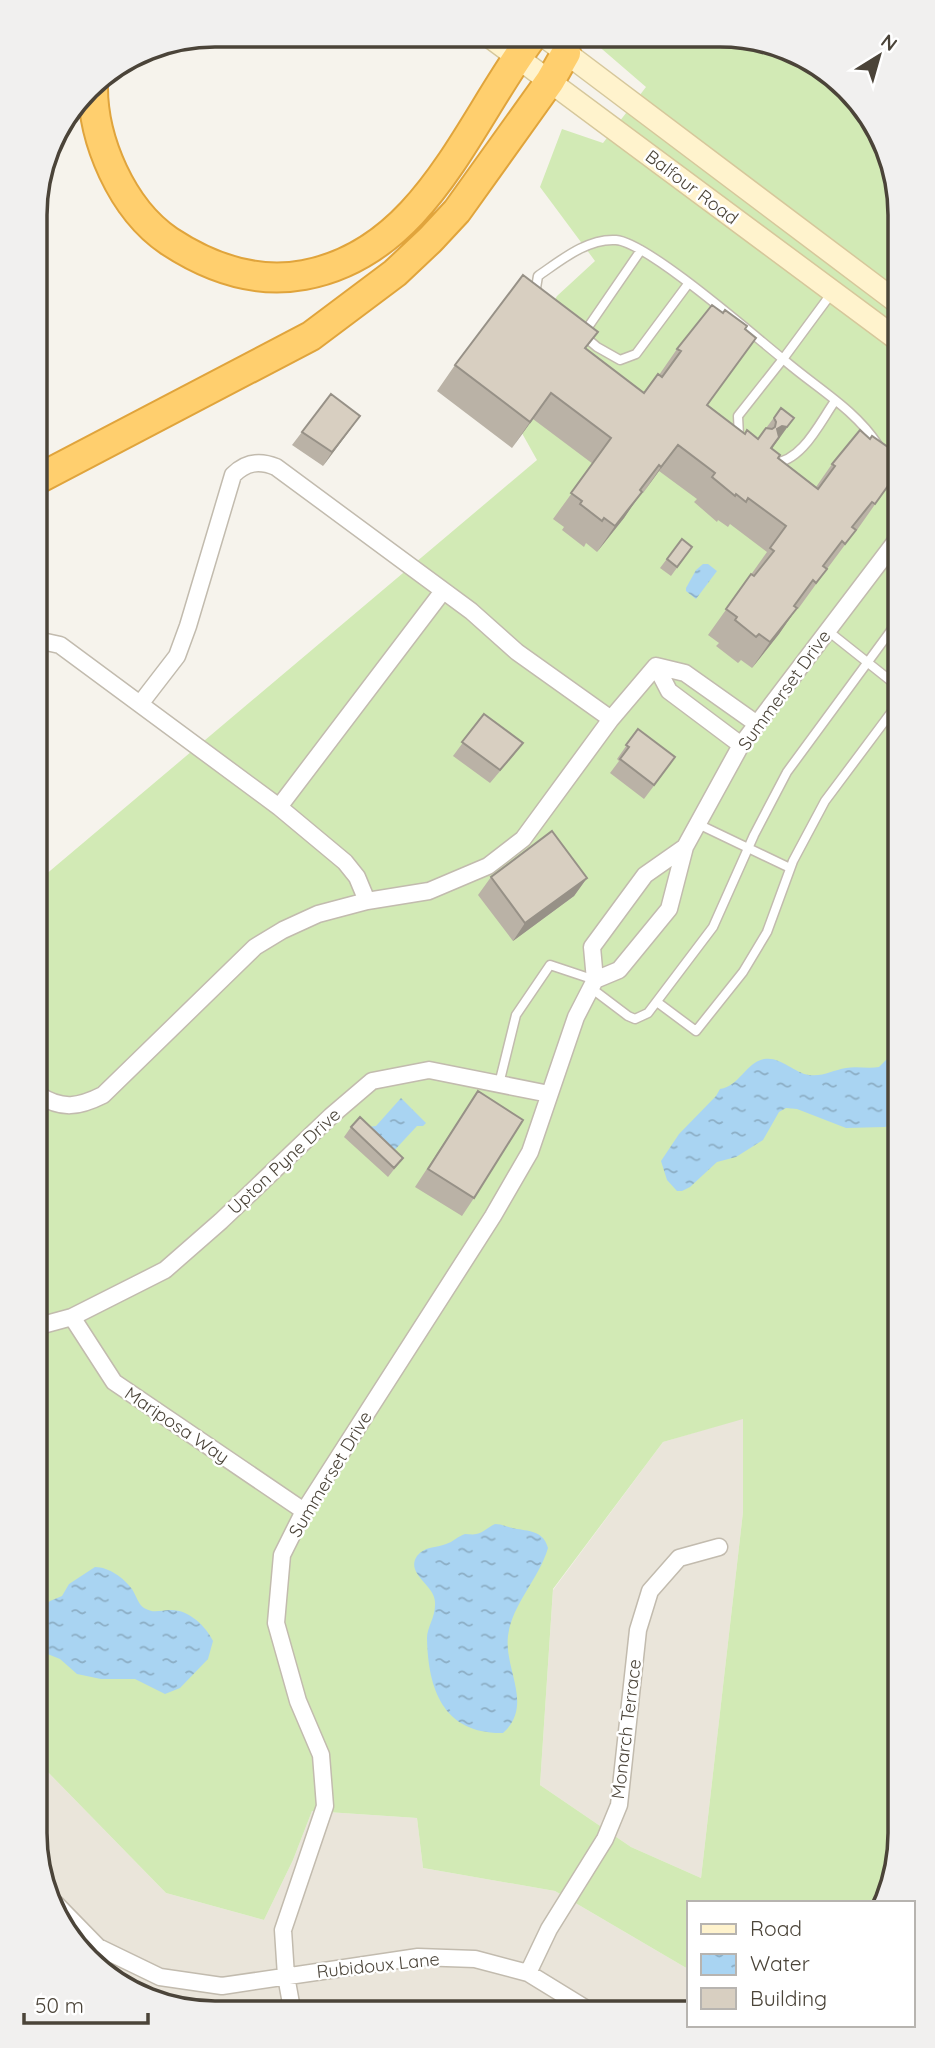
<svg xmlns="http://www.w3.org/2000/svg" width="935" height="2048" viewBox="0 0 935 2048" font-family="Quicksand,sans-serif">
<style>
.residential{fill:#eae5da}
.grass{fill:#d2eab5;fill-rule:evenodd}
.water{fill:url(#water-ripples)}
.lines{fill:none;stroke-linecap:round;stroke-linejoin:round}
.lane-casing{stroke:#c2bbae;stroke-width:11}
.street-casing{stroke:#c2bbae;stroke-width:19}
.secondary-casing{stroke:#d6c79b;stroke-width:24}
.highway-casing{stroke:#e0a43c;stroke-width:32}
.lane{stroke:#fff;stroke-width:8}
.street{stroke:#fff;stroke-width:16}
.secondary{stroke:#fff3cd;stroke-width:21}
.highway{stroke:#ffcf6e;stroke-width:28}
.wall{fill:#bab2a6}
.shaded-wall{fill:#979187}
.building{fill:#d8cfc1;stroke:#979187;stroke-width:2}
.labels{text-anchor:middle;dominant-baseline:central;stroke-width:5;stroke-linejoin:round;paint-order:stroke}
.street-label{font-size:18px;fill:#4b4439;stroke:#fff}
.rim{fill:none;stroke:#4b4439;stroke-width:3.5}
</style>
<defs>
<pattern id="water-ripples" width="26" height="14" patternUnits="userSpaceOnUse" patternTransform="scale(1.75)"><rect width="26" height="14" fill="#a9d4f2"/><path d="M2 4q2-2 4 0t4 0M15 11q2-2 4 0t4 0" fill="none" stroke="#8caec5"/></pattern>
</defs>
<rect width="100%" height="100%" fill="#f6f3ec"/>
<path class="residential" d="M743,1418V1512L701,1878L631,1847L540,1785L553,1590L663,1442Z
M41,1765L166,1893L264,1920L293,1860L312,1811L417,1818L423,1868L555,1891L688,1969V2007L181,2010L96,1968L41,1880Z"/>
<path class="grass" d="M588,37L754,38L839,80L894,168L900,1845L886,1903H688V1969L555,1891L423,1868L417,1818L312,1811L293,1860L264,1920L166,1893L41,1765L38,881L537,460L500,394L557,296L595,261L540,187L562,129L603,143L646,87ZM743,1419V1512L701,1878L631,1847L540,1785L553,1589L663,1442Z"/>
<path class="water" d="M703,564H708L717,571L696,599L686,591V588L696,570Z
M897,1040V1123L885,1127L846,1128L797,1109L786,1108L779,1112L763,1140L736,1157L717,1162L690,1187L682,1191H677L667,1180L661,1161L679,1134L716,1096L720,1089C740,1086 745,1063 764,1059C780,1056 793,1072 809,1075C823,1077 833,1070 846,1068C857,1066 868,1069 879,1067L887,1059Z
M401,1098L426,1123L423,1126H417L391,1154L368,1127L376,1126Z
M495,1524C503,1524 509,1528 517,1529C531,1531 544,1532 548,1548C539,1579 512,1604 508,1636C504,1670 534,1705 503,1733C443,1734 428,1689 427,1638C427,1627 436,1617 435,1602C435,1585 405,1574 417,1556C425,1546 436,1548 446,1544C453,1542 458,1536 465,1534C469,1534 473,1535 476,1534C483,1533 488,1527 495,1524Z
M95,1567C109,1567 124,1578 132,1589C136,1595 138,1604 144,1608C154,1614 160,1610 170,1610C188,1609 206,1626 213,1641L208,1659L180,1688L165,1694L135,1679H101L77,1674L60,1659L40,1651V1610L50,1601L62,1596L69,1584Z
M899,1752L900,1839C895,1819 886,1769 899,1752Z
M899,1849L888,1895L881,1881L883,1872Z"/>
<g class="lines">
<g class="lane-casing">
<path id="lane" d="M538,293L536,288L538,276C560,261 587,238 616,240C647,242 753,335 783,359L738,416L739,437
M831,294L783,359C815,387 855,409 878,445
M584,333L641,250
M584,336L597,347L620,360L636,354L688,284
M773,463C802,462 820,422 835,401
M828,631L896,685
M698,824L790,868
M591,988L628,1016L635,1019L648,1013L713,927L754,835L787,772L895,625
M657,1002L696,1031L743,972L767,932L793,861L825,801L896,706
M499,1084L516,1015L550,965L595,980"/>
</g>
<g class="street-casing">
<path id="street" d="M37,640L60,645L279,807L345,862L357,877L367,901
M140,704L177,656L188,626L233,475C246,462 259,460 276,467L471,611L517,652L611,719
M741,745L669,691L656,666L685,673L757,724
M279,807L443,591
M595,980L619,970L669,909L685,847L741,745L895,542
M39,1095C62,1110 79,1107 103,1095L255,947L283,930L318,914L367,901L429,891L488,866L523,839L611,719L656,666
M72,1317L114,1382L304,1511
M39,1326L72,1317L165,1270L221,1221L331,1116L372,1081L429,1070L549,1094
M56,1904L98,1947L160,1977L222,1986L418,1957L475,1959L528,1973L585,2008
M528,1973L549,1929L605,1839L619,1805L638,1630L650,1591L679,1558L719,1547
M292,2009L286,1976L283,1930L325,1806L321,1755L298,1701L276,1623L282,1555L304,1511L493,1216L530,1152L576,1017L595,980L592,947L645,875L685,847"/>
</g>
<g class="secondary-casing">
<path id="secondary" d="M490,37L894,337
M545,37L894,300"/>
</g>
<g class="highway-casing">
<path id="highway" d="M93,84C92,140 122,209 169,241C210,268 255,284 304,275C424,253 467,124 532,37
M36,480L311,336L395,273L430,240L457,211L550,81L566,53"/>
</g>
<use href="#lane" class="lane"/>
<use href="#street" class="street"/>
<use href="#secondary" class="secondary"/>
<use href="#highway" class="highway"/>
</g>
<path class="wall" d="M745,329L708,405L745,434L758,439L781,408L772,449L778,458L816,487L832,464L892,455L895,476L857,530L853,528L856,530L827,569L824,567L827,569L798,609L794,606L797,608L779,634L752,668L741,660L738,663L716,646L719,643L708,635L767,552L730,524L728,527L718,520L717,522L694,502L697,499L659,471L643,493L641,491L624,518L597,552L586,543L584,547L562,530L564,527L553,519L593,464L533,419L512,448L437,391L455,365L586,349L644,393L659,375L677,349Z
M360,416L323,466L292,445L302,432Z
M682,539L692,547L671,576L660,568Z
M484,714L523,743L513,756L490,783L453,756Z
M638,729L665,771L644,799L610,773L619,761L617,759Z
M491,877L587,878L574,896L513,941L478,895Z
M478,1091L474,1198L462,1216L415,1187Z
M351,1127L403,1158L388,1177L344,1137Z"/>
<path class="shaded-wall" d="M551,393L533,419L512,448L530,422Z
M360,416L350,430L323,466L332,452Z
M794,418L776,443L769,453L777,429Z
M678,445L659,471L643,493L661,467Z
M642,492L624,518L597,552L615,526Z
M797,608L779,634L752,668L770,642Z
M587,878L574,896L513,941L525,923Z"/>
<path class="building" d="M523,275L598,332L585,348L644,393L658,374L662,377L681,351L677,349L712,305L723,313L725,310L747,326L745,329L756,338L707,405L745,434L747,430L758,439L766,428L772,429L775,427L776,422L774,418L781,408L794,418L787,427L782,426L777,429L779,437L771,448L780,455L778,458L818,489L835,466L832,464L860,430L870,439L872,436L895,452L892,455L895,457V476L875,504L872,502L852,527L856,530L845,544L842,541L823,566L827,569L816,583L813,580L794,606L797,608L770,642L759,634L756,637L735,620L737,617L726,609L751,574L754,576L774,551L770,548L786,526L748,498L746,502L736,494L735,496L712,477L715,473L678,445L661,467L659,465L640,490L642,492L615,526L604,518L602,521L580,504L582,501L571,493L611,438L551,393L530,422L455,365Z
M331,394L360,416L332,452L302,432Z
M682,539L692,547L677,567L667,559Z
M484,714L523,743L500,770L462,742Z
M638,729L675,757L654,785L620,759L629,747L626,745Z
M552,831L587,878L525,923L491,877Z
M478,1091L523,1120L474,1198L428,1169Z
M360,1117L403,1158L394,1168L351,1127Z"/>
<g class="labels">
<g class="street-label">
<text transform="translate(692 187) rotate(37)">Balfour Road</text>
<text transform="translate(784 690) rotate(-54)">Summerset Drive</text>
<text transform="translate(284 1161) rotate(-43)">Upton Pyne Drive</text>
<text transform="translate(177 1425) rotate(34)">Mariposa Way</text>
<text transform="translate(330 1474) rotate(-59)">Summerset Drive</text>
<text transform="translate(626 1729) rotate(-83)">Monarch Terrace</text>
<text transform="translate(378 1965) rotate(-6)">Rubidoux Lane</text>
</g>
</g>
<path d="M0 0H935V2048H0ZM215 47H720A168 168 0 0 1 888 215V1833A168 168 0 0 1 720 2001H215A168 168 0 0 1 47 1833V215A168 168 0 0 1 215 47Z" fill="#f1f0ef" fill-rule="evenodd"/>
<path class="rim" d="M215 47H720A168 168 0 0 1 888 215V1833A168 168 0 0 1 720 2001H215A168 168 0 0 1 47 1833V215A168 168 0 0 1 215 47Z"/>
<rect x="687" y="1901" width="228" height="126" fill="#ffffff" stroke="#b7b4b0" stroke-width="2"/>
<rect x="701" y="1924" width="35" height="10" fill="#fff3cd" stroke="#b7b4b0" stroke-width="2"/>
<text x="750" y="1936" font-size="21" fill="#4b4439">Road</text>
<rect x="701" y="1954" width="35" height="21" fill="url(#water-ripples)" stroke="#b7b4b0" stroke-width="2"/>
<text x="750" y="1971" font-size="21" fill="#4b4439">Water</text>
<rect x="701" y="1988" width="35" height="21" fill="#d8cfc1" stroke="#b7b4b0" stroke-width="2"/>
<text x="750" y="2006" font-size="21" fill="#4b4439">Building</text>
<g transform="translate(879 56) rotate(37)" stroke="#ffffff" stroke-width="5" paint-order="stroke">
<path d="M0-5L12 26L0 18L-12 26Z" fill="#4b4439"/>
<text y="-10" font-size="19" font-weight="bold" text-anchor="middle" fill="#4b4439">N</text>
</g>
<path d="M24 2013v10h124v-10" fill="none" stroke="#4b4439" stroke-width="3.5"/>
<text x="35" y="2013" font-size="21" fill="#4b4439" stroke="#ffffff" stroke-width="5" paint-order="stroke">50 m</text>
</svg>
